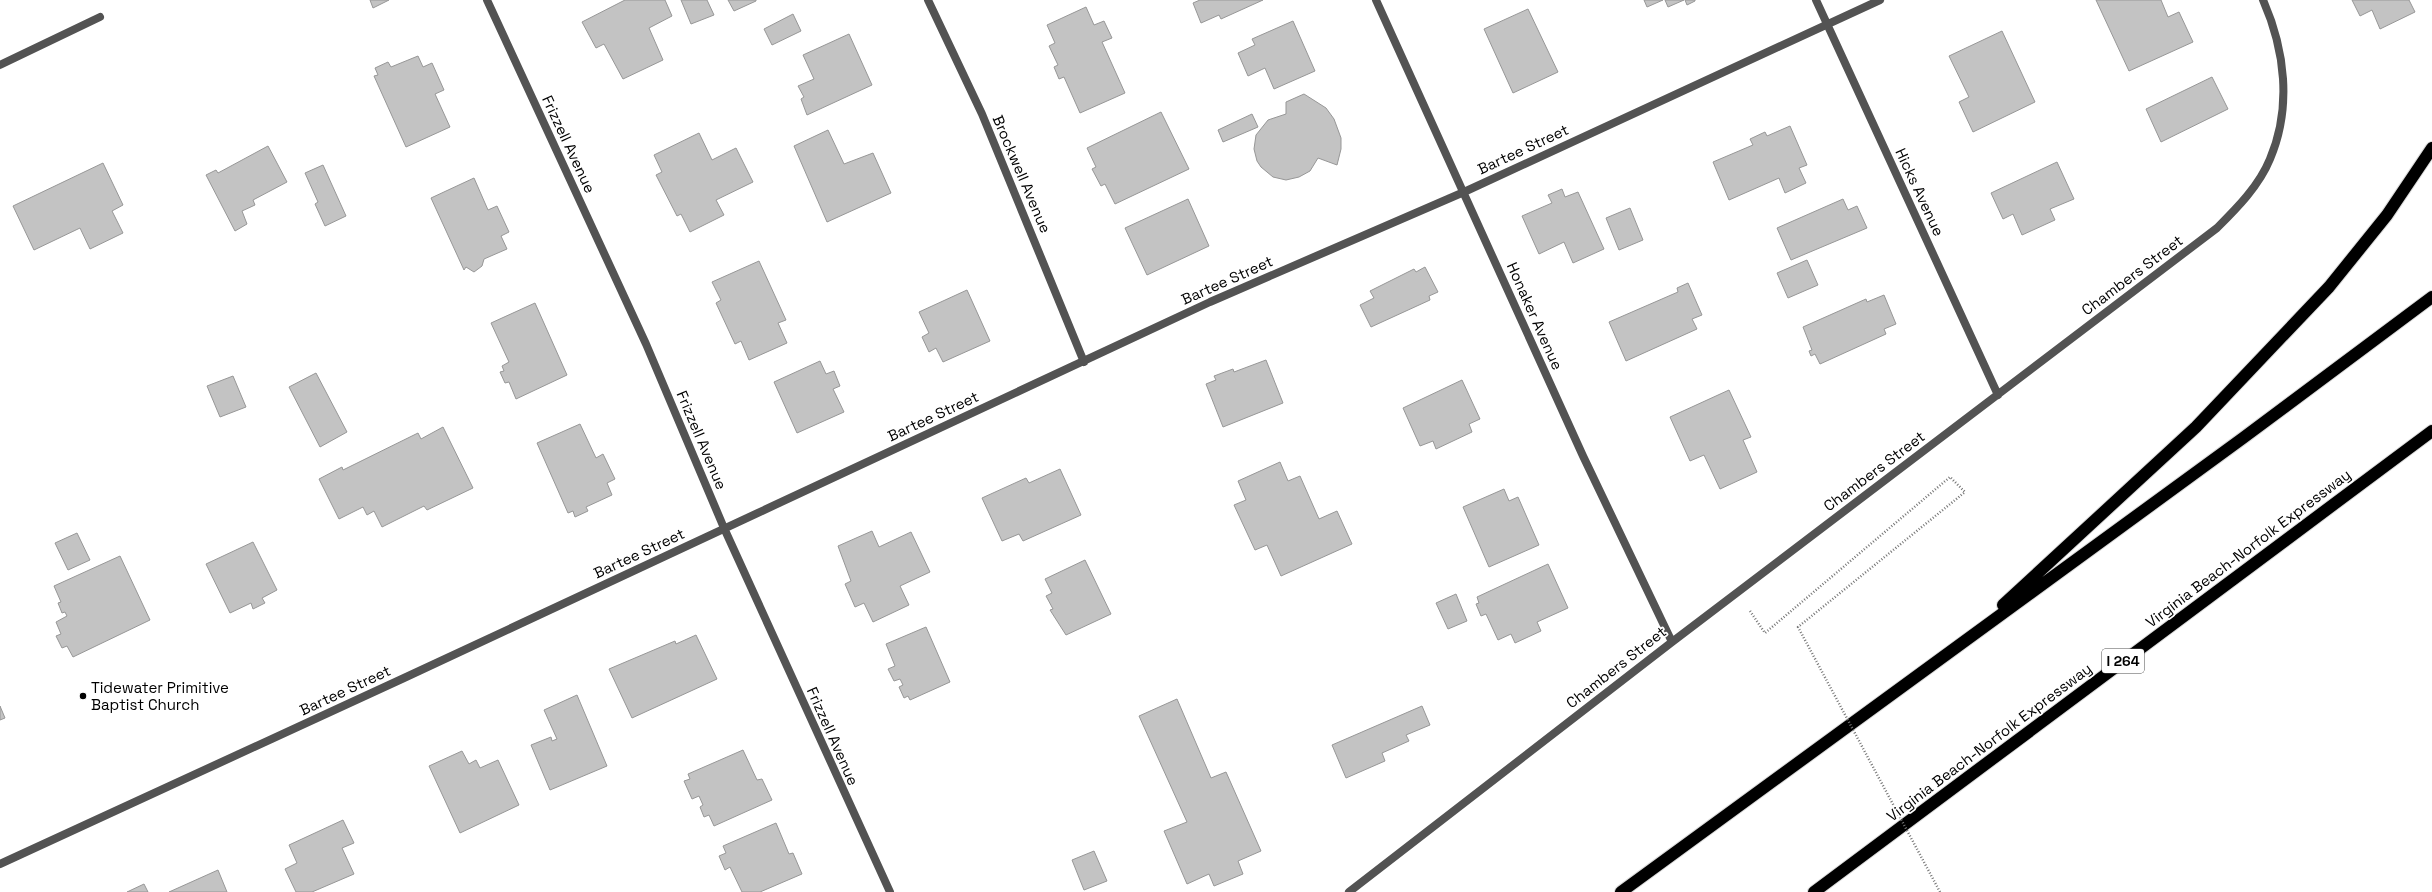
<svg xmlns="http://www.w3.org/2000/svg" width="2432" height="892" viewBox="0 0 2432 892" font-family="'Space Grotesk',sans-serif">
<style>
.building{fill:#c3c3c3;stroke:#979797}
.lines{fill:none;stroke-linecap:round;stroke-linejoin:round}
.motorway-casing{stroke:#dbdbdb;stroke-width:14}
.path{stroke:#757575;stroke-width:2.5;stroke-dasharray:1 2;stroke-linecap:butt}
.minor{stroke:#535353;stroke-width:8}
.motorway{stroke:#000;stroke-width:12}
.path-bridge{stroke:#757575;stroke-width:2.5;stroke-dasharray:1 2;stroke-linecap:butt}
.poi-dot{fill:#000;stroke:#fff;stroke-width:1.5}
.labels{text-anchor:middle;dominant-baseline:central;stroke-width:3.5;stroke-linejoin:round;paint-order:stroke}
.shield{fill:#fff;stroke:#4c4c4c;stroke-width:1}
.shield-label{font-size:14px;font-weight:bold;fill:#000}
.street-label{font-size:15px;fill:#000;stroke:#fff}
.poi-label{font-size:15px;fill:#000;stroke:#fff;text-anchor:start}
</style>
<rect width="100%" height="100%" fill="#fff"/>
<path class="building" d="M370,0H389L373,8Z
M625,0H665L672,16L649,28L663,60L623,79L604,44L596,48L582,22Z
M681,0H707L714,15L691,24Z
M728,0H756V1L734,11Z
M1200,0H1263L1221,19L1219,15L1201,23L1193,3Z
M1644,0H1663L1647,7Z
M1665,0H1684L1668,7Z
M1685,0H1695V1L1687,5Z
M2096,0H2161L2168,17L2179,12L2193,42L2129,71Z
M2352,0H2409L2415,12L2380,29L2372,10L2360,16Z
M1086,7L1094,25L1104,21L1112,38L1102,42L1125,93L1080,113L1064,77L1059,79L1054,67L1058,65L1049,46L1055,43L1047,25Z
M1528,9L1558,72L1513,93L1484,29Z
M793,14L801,31L772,45L764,29Z
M1293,21L1315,71L1274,89L1265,68L1248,76L1238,53L1255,45L1252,39Z
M2002,31L2035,102L1973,132L1959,102L1969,97L1949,56Z
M849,34L872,85L807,115L801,99L804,97L798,86L814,79L803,55Z
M418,56L423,67L432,63L444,90L435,94L450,127L406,147L374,76L378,75L375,68L388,62L391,67Z
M2212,77L2228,109L2161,142L2146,109Z
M1304,94L1326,108L1334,119L1341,138V149L1337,165L1318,158L1310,171L1299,177L1286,180L1273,177L1261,167L1257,161L1254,149L1256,135L1268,120L1286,114V102Z
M1161,112L1189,169L1115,204L1105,184L1101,186L1092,169L1096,167L1087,148Z
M1252,114L1258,127L1223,142L1218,130Z
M1790,126L1807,165L1799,168L1806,183L1785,193L1779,178L1729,200L1713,162L1753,145L1750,139L1765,132L1767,136Z
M828,130L844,164L873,153L891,193L827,222L794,146Z
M699,133L712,160L736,148L753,182L716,200L724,215L690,232L681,214L677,216L656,175L662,172L654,155Z
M268,146L287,182L253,200L255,205L242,211L247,224L235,231L206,175L216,170L218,173Z
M2057,162L2074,199L2050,209L2055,220L2022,235L2013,214L2003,219L1991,193Z
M103,163L123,205L112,211L123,233L90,249L80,228L34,250L13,206Z
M323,165L346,216L325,226L315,204L318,202L305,173Z
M474,178L488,210L497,206L509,232L501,236L507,249L484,259L482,266L474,272L466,267L464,270L431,198Z
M1562,189L1565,197L1578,192L1604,249L1573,263L1564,242L1539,254L1522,216L1552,203L1548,195Z
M1188,199L1209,246L1147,275L1125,228Z
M1843,199L1848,210L1857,206L1867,228L1791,260L1777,228Z
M1630,208L1643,240L1619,250L1606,218Z
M1807,260L1818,285L1788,298L1777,273Z
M759,261L786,320L778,323L787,343L749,360L741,341L735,344L716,303L721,300L712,282Z
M1425,267L1438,292L1429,296L1430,300L1371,327L1360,305L1374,298L1370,291L1414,269L1416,272Z
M1688,283L1702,315L1692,319L1697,329L1626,361L1609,322L1678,292L1677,288Z
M967,290L990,341L943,362L936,348L929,352L922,337L929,333L919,312Z
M1884,295L1896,324L1884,329L1886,334L1820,364L1815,354L1811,356L1809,351L1812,350L1803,327L1866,299L1867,302Z
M535,303L567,375L516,399L509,382L505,383L500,372L504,371L502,366L509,362L491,323Z
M1266,360L1283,403L1223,427L1206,384L1216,380L1214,376L1233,369L1234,372Z
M820,361L826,374L834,371L840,386L833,389L844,412L797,433L774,382Z
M316,373L347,432L320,447L289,387Z
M233,376L246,407L220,417L207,386Z
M1462,380L1480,419L1469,424L1472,432L1436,449L1433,441L1420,446L1403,408Z
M1729,390L1751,437L1743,440L1757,472L1720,489L1704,455L1690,461L1670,417Z
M580,424L596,458L603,454L615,479L607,483L612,495L586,507L588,511L575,517L573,511L568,513L537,443Z
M443,427L473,488L427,510L424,506L382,527L374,511L367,515L363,507L339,519L319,479L342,467L343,470L418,433L421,439Z
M1280,462L1288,481L1300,476L1319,519L1337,511L1352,544L1281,576L1267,545L1255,550L1234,505L1246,500L1238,481Z
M1060,469L1081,515L1023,541L1019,534L1002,541L982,498L1026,478L1029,483Z
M1504,489L1509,501L1518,497L1539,545L1489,567L1463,507Z
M872,531L879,547L911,532L930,572L900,586L909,605L873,622L864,603L855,607L845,584L851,581L838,546Z
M77,533L90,560L68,570L55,543Z
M253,542L277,590L262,598L265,603L253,609L251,603L230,613L206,564Z
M120,556L150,620L73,657L67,646L62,648L56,636L61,634L56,622L67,616L65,612L62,613L58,603L61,602L54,586Z
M1085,560L1111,614L1066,635L1050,610L1053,609L1046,596L1052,593L1045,579Z
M1548,564L1568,608L1537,622L1541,631L1515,643L1511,634L1498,640L1486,614L1481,616L1476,604L1479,603L1477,597Z
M1456,594L1467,621L1448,629L1436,603Z
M926,627L950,682L910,700L908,696L904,698L899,687L903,685L900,679L894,681L888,669L895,666L886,644Z
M696,635L717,679L632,718L609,669L675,641L676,644Z
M577,695L607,766L550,790L531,745L551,737L552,741L557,739L544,710Z
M1177,699L1211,778L1226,772L1261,851L1238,861L1243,874L1214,886L1209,874L1187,884L1164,831L1187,822L1139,716Z
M0,706L5,718L0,720Z
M1422,706L1430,725L1406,735L1409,741L1382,753L1385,761L1346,778L1332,745Z
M743,750L757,780L762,779L772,800L714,826L709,815L704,817L700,807L703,805L699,796L692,799L684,781L690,779L688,774Z
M462,751L469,764L476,760L480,768L498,760L519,805L460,833L429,766Z
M343,820L354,843L342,848L354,874L312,892H296L285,869L297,863L289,845Z
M776,823L789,854L793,853L802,874L760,892H742L730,867L725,870L719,856L726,853L723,846Z
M1094,851L1107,881L1084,890L1072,860Z
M218,870L227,892H169Z
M144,884L148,892H127Z"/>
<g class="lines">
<g class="motorway-casing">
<path id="motorway" d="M2003,605L2196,427L2329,287L2387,215L2432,148
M1621,892L2243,438L2432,297
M1814,892L2432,431"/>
</g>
<path class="path" d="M1750,611L1765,633L1950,477L1965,492"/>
<path class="minor" d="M487,0L646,344L724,528L890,892
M928,0L982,114L1084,362
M1376,0L1583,456L1672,642
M1816,0L1998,395
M0,65L100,17
M0,864L404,678L1210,302L1464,192L1880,0
M1349,892L1672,642L2217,228C2237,208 2259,186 2270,159C2292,107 2285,50 2263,0"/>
<use href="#motorway" class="motorway"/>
<path class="path-bridge" d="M1940,892L1798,627L1965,492"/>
</g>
<circle class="poi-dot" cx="83" cy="696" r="4"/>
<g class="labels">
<rect class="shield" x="2102" y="649" width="42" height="24" rx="3"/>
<g class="shield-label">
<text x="2123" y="661">I 264</text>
</g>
<g class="street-label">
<text transform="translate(569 144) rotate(65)">Frizzell Avenue</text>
<text transform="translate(1523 149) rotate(-25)">Bartee Street</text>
<text transform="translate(1022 174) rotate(67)">Brockwell Avenue</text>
<text transform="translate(1920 192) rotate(65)">Hicks Avenue</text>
<text transform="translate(2132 275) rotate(-37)">Chambers Street</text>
<text transform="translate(1227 280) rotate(-24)">Bartee Street</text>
<text transform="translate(1535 316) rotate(66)">Honaker Avenue</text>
<text transform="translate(933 416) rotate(-25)">Bartee Street</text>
<text transform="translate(702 440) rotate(67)">Frizzell Avenue</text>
<text transform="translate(1874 471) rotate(-37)">Chambers Street</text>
<text transform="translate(2248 548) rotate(-37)">Virginia Beach-Norfolk Expressway</text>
<text transform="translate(639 553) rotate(-25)">Bartee Street</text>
<text transform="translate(1616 667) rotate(-38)">Chambers Street</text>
<text transform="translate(345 690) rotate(-25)">Bartee Street</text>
<text transform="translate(833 736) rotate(66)">Frizzell Avenue</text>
<text transform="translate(1989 742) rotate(-37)">Virginia Beach-Norfolk Expressway</text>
</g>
<g class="poi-label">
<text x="91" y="687">Tidewater Primitive<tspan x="91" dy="17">Baptist Church</tspan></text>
</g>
</g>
</svg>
